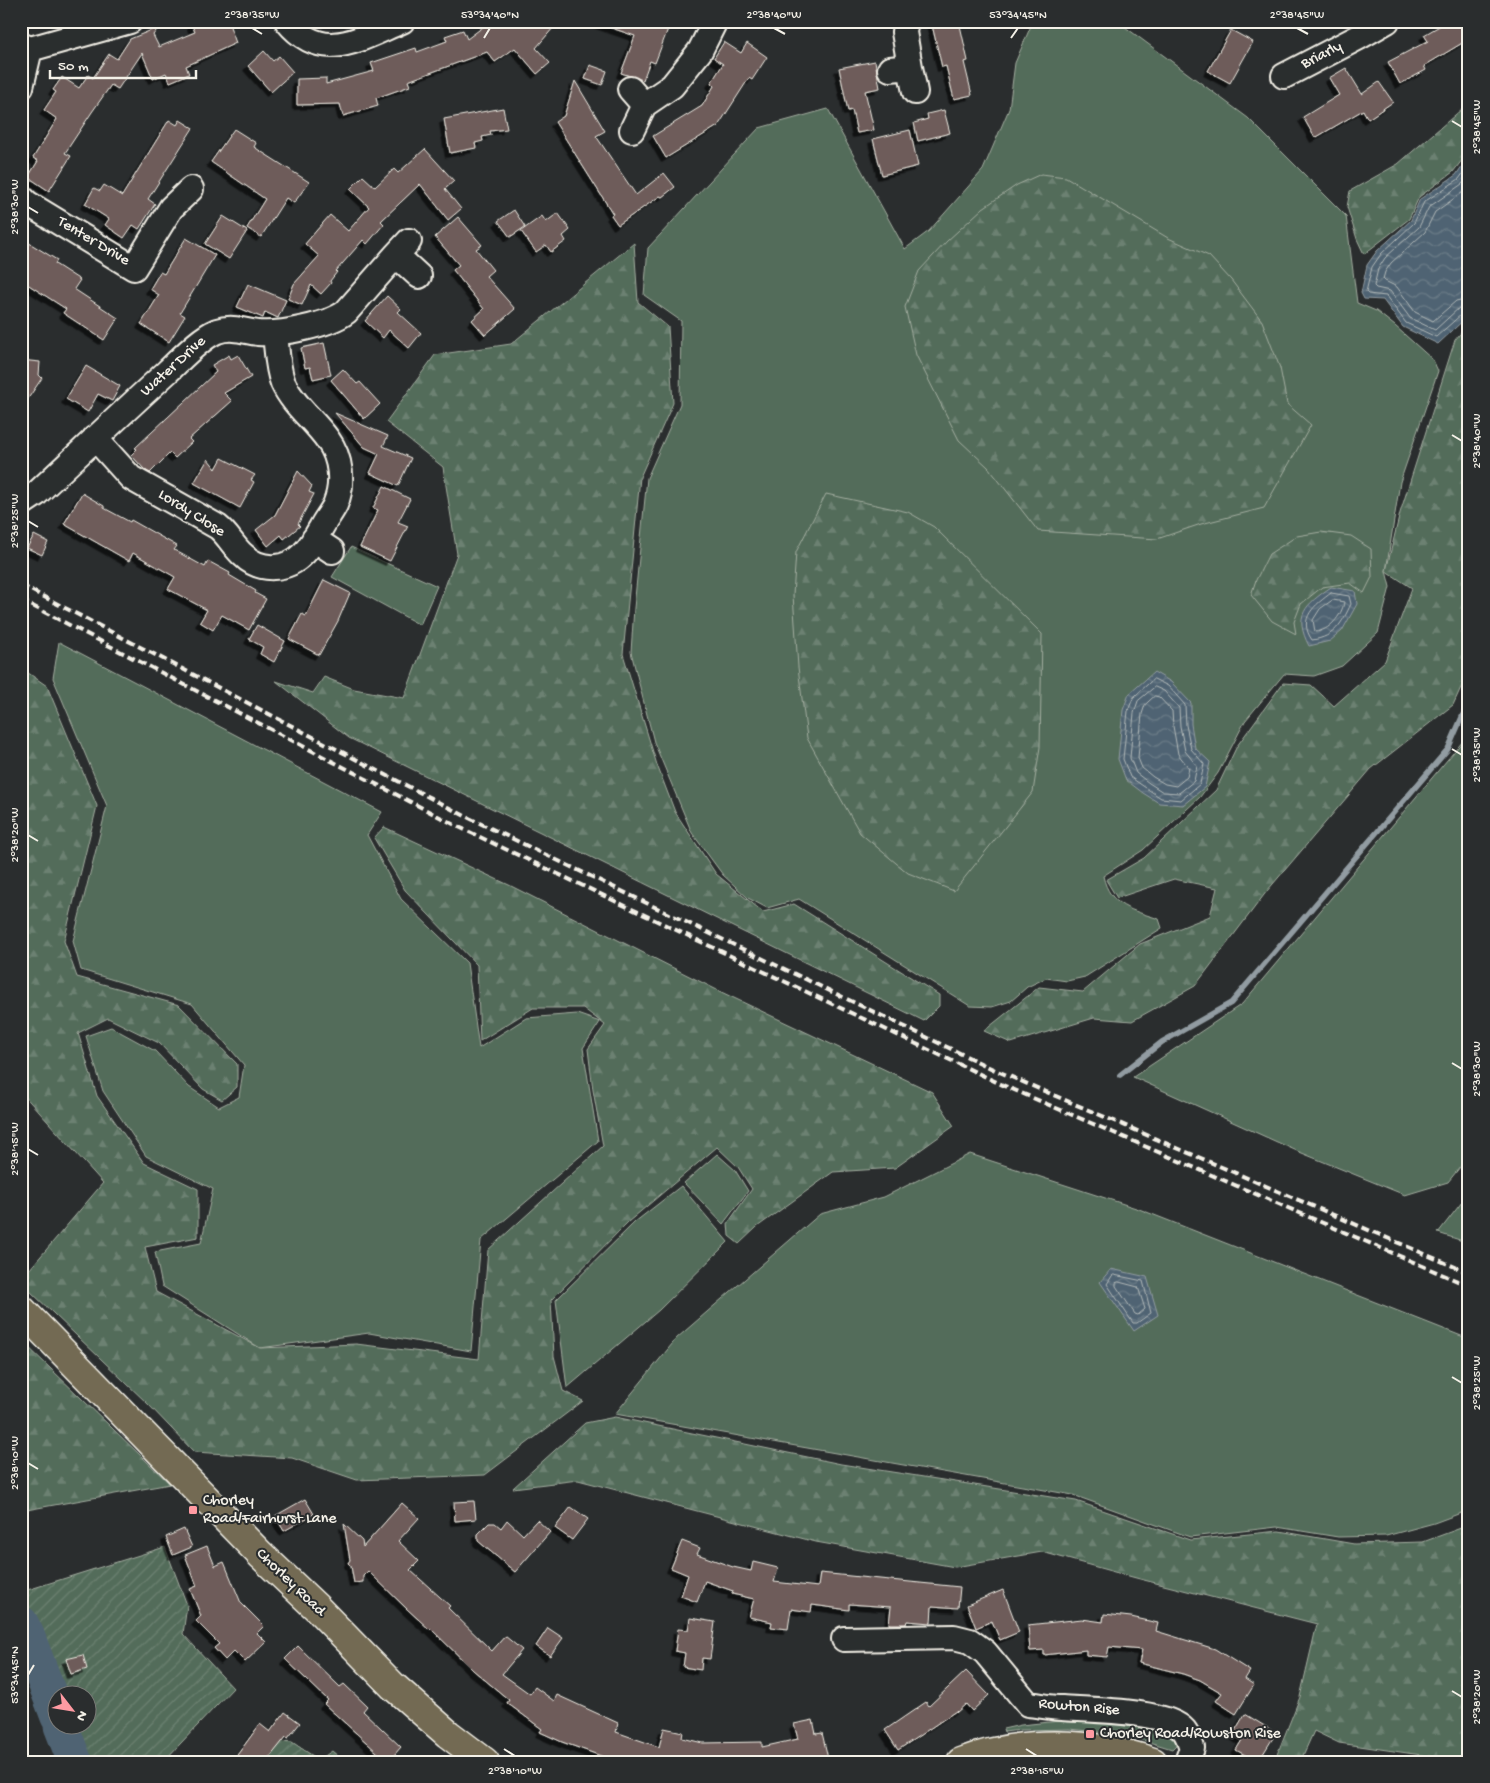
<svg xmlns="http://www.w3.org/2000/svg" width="1490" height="1783" font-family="'Gochi Hand',sans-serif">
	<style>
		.grass { fill: #536c5a; stroke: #a4aea1 }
		.forest { fill: url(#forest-firs); stroke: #a4aea1 }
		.garden { fill: url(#garden-furrows); stroke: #a4aea1 }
		.water { fill: url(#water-waves); stroke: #929ca2 }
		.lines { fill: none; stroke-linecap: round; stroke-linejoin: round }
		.shore { stroke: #b2b9b9; stroke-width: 1 }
		.stream { stroke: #929ca2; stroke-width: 5.5 }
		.river { stroke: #506473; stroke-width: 35 }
		.building { fill: #6e5b5a; stroke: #f4f1e8; filter: url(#shadow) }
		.minor-casing { stroke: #f4f1e8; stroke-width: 28 }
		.primary-casing { stroke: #f4f1e8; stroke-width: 31 }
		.minor { stroke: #2a2d2e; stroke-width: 24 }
		.primary { stroke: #736b52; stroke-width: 28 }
		.rail { stroke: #f4f1e8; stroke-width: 4; stroke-dasharray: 8 4; stroke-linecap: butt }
		.ticks { fill: none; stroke: #f4f1e8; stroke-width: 2 }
		.poi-dot { fill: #ff9aa2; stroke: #2a2d2e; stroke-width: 2 }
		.labels { text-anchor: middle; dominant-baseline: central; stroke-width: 4; stroke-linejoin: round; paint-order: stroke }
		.street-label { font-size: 16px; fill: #f4f1e8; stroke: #2a2d2e }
		.poi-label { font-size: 16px; fill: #f4f1e8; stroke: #2a2d2e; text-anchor: start }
		.neatline { fill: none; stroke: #f4f1e8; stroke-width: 2 }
		.ticks-label { font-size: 12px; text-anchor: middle; fill: #f4f1e8 }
	</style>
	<defs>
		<pattern id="forest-firs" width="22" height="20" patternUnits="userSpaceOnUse" patternTransform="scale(1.25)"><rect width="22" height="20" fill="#536c5a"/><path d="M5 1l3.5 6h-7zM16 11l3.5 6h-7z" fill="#6c8172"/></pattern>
		<pattern id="garden-furrows" width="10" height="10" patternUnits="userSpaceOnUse" patternTransform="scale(1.25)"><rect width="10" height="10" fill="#536c5a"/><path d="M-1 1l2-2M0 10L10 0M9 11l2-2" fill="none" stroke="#6c8172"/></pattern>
		<pattern id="water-waves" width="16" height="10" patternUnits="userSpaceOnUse" patternTransform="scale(1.25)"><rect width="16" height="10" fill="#506473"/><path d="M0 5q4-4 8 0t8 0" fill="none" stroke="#6a7b87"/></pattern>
		<filter id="shadow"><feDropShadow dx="-4.5" dy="4.5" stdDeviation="0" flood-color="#0009"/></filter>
	</defs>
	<rect width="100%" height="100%" fill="#2a2d2e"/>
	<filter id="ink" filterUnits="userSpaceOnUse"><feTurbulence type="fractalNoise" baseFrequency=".02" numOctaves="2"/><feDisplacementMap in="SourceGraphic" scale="10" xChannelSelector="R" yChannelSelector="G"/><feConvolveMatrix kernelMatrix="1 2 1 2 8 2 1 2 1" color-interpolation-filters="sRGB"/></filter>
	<g filter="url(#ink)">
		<!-- grass -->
		<path class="grass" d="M1033,21H1117L1248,118L1346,216L1357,303L1376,311L1395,326L1433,360L1438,371L1400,482L1386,571L1390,587L1378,633L1342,666L1314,676L1284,674L1245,721L1218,773L1200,797L1143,850L1103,876C1110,907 1132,910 1159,919L1162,928L1085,977L1067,981L1046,978L1027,987L1011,1001L992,1007L970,1006L799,899L767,908L748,898L723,875L692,833L654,742L631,652L634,608L647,478L680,404L681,321L644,295L648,248L759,128L828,109L905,249L929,231L983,170L1009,109L1015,63Z
			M351,547L437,586L420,625L332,577Z
			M59,642L382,812L367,835L401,899L467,963L479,1048L526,1018L577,1014L600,1022L583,1048L598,1141L481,1240L471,1351L369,1333L260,1348L162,1286L155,1252L201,1243L213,1189L146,1156L103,1091L86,1036L111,1027L155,1051L189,1087L219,1107L239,1097L244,1065L192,1004L81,970L73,941L107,806L53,678Z
			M1469,734V1156L1448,1182L1405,1195L1297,1151L1133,1077L1242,1004Z
			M717,1154L735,1170L748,1191L723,1224L684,1183Z
			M970,1154L1139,1209L1469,1339V1510L1434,1523L1386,1536L1338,1537L1277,1527L1190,1537L1073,1495L615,1414L677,1338L820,1214L884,1197Z
			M681,1186L728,1242L659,1310L567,1388L556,1300L635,1222Z
			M1469,1193V1243L1438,1233Z
			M1069,1720L1151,1725L1175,1736L1176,1745L1172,1749L1126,1735L1069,1729L1020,1730L1004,1732L1003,1729L1021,1725Z"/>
		<!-- forest -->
		<path class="forest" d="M1469,103V151L1453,172L1419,197L1409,219L1364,254L1357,239L1347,207L1350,191L1398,164Z
			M1041,174L1066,177L1168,238L1209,256L1231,280L1262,321L1280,368L1287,404L1311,425L1264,508L1201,524L1157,539L1038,531L988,467L959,440L916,355L905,307L919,271L947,241L983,208L1017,185Z
			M634,243L638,302L668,327L673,403L640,477L623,654L657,765L675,812L716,874L763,912L794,904L939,995V1006L924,1021L349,738L276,681L313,693L324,677L354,689L404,698L457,554L443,467L386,422L435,355L511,344Z
			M1469,323V670L1453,705L1371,769L1267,891L1195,986L1132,1021L1094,1018L1011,1043L984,1031L1039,987L1083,992L1140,944L1210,916L1217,888L1174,879L1117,898L1106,880L1144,858L1216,790L1237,746L1283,683L1311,685L1334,706L1385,661L1412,588L1386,571L1400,513L1455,340Z
			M826,494L908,512L934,527L1042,634L1040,747L1033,792L954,891L908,873L860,833L807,738L798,667L793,595L796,552Z
			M1321,532L1351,536L1371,549L1372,577L1364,593L1350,583L1322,587L1301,604L1294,622L1296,634L1272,621L1251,595L1256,580L1269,554L1297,536Z
			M21,668L47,686L97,806L64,941L77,977L179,1005L237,1064V1087L222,1100L203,1089L159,1043L108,1018L78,1033L97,1096L144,1163L198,1189V1237L145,1247L156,1292L260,1348L356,1344L479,1359L488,1250L603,1146L593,1090L588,1049L605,1025L583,1008H533L480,1041L477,965L405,890L374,838L384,827L509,885L717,990L932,1092L954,1126L895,1168L833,1172L757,1227L739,1244L729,1236L728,1223L752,1189L738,1167L717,1147L628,1222L551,1300L554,1356L563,1391L583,1401L485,1475L357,1480L292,1458L194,1452L148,1404L30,1291L29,1270L103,1183L21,1092Z
			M21,1340L170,1484L21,1511Z
			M615,1417L841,1464L1076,1501L1190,1540L1279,1531L1354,1544L1423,1542L1469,1525V1762L1339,1743L1314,1731L1300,1762H1274L1300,1697L1317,1624L1136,1578L1042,1552L955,1567L816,1542L578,1480L513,1488L585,1423Z"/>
		<!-- garden -->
		<path class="garden" d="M165,1547L187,1605L183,1634L233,1688L163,1762H82L71,1726H88V1696L62,1695C56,1673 48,1651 38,1630C30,1615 21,1611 21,1592Z
			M282,1741L292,1742L319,1760L332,1751L345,1762H266Z"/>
		<!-- water -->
		<path class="water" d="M1469,156V315L1438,344L1403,327L1383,300L1364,299L1361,293L1367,265L1377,251L1411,220L1420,199L1456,175Z
			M1331,587L1355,591L1357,604L1342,631L1330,641L1309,646C1293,615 1305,605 1331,587Z
			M1154,672L1171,682L1191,703V724L1195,748L1210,762L1205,787L1183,805L1159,803L1143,793L1126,780L1118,759L1123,710L1129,694Z
			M1111,1269L1147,1277L1158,1315L1134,1331L1100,1282Z"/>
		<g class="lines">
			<!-- shore -->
			<path class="shore" d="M1469,165L1459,179L1424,202L1414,223L1381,254L1372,267L1366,292L1368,294L1386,296L1406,323L1436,337L1463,313L1469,311
				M1469,176L1462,184L1429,207L1419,227L1385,258L1378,269L1374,286L1376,288L1390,291L1410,318L1435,330L1460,307L1469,305
				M1469,188L1435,212L1425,232L1391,263L1385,272L1383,279L1385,281L1397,287L1415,312L1433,321L1456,301L1469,298
				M1331,593L1349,596L1351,604C1342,623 1335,637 1312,640C1297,618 1315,605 1331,593Z
				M1333,600L1344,602C1342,616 1329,631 1315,632L1313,620L1320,609Z
				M1154,679L1168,686L1185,705L1186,725L1191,749L1204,764L1200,784L1181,800L1161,798L1146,788L1130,777L1123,759L1128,711L1133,698Z
				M1155,687L1164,691L1179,708L1180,726L1185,751L1197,766L1194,781L1179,793L1163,792L1149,783L1136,773L1130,758L1134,713L1138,701Z
				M1155,696L1159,697L1172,711L1173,726L1178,754L1189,768L1187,777L1176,786L1165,784L1153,777L1142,768L1138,758L1142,714L1145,705Z
				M1114,1275L1143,1281L1151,1313L1137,1323H1133L1107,1284L1112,1276Z
				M1119,1282L1138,1287L1145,1309L1138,1315L1135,1314L1116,1286V1283Z"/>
			<!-- stream -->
			<path class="stream" d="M1120,1075L1162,1042L1231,1003L1448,749L1469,701"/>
			<!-- river -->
			<path class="river" d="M21,1623L27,1635L58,1717
				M61,1726L75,1762"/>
		</g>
		<!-- building -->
		<path class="building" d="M190,21H228L236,43L186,66L189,74L170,82L166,73L153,79L142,53L118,89L111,85L92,112L65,153L71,156L49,191L28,177L38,161L33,158L57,119L44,110L56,92L53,90L62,77L79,88L88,75L93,78L109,54L117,59L130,39L159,27L153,35L159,47L195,32Z
			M491,21H559L536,48L550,63L537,74L515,48L495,62L487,52L408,81L410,86L376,98L378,106L343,116L340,104L297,105V79L326,78V84L374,71L371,63L416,48L417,52L447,41L445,36L463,30L467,39Z
			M600,21H671L655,63L650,61L643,80L621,73L635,36L600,24Z
			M931,21H959L968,61L964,62L972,95L954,99L946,66L942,67Z
			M1448,21H1462L1469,33V39L1424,66L1426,70L1400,84L1388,62L1428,41L1424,35Z
			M1231,30L1253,42L1230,83L1208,71Z
			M724,42L741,53L747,43L767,57L752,80L749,78L718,126L666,158L653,136L702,106L714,86L711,83L723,64L714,58Z
			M264,51L273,61L279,56L293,72L271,92L248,66Z
			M875,61L880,88L865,91L874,130L857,133L852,110L848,111L839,68Z
			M590,65L607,71L602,85L585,79Z
			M1346,68L1362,94L1379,82L1393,102L1368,119L1363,110L1315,138L1303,117L1339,95L1329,78Z
			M575,81L605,131L596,136L636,195L664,173L675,187L662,197L660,196L618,225L611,215L613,214L555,122L564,116Z
			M503,108L507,129L490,131L491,135L482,137L483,141L475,143L476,148L450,153L444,119Z
			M944,110L950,133L918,141L914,123L928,119L927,114Z
			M169,120L177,125L180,120L193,128L148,199L155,204L139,229L133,225L124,238L105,225L109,219L85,204L94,188L100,191L104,185L122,196Z
			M234,129L256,143L254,147L309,182L294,203L286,198L261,237L247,228L265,199L211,162Z
			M910,130L918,166L882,175L873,139Z
			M425,149L454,181L445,189L461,209L448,220L420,184L381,221L384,224L367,244L363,240L336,271L337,272L330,281L331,283L321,294L311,285L302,305L288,299L294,284L319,256L305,244L316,231L330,215L348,231L369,207L350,189L363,176L375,187L394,169L398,173Z
			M514,210L525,227L510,237L498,221Z
			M558,213L570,230L563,236L566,241L551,252L546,245L536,252L521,231L542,216L546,222Z
			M223,216L247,231L229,259L205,244Z
			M458,217L482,245L476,249L493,270L486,276L515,309L485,335L472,320L484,309L453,270L459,265L435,237Z
			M21,238L57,260L55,264L80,280L74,289L118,318L104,340L63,313L66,309L21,280Z
			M186,238L215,255L180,313L185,316L169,342L141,324L159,295L150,289L160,272L164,274Z
			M248,284L286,300L278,318L265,312L263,318L237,307Z
			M387,296L401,309L398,312L421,333L409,348L389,330L383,338L365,321Z
			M324,343L331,375L313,379L310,367L305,368L301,348Z
			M229,355L231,359L238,355L251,377L224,393L232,401L189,439L192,442L175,458L170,453L150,473L145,470L131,455L137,449L135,448L216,372L212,365Z
			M21,360L40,362L39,375L42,378L21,409Z
			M86,366L120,386L112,401L98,394L88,412L66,399Z
			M343,369L357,384L360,382L380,404L364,419L331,380Z
			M335,413L388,436L383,446L411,458L398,486L370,473L379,454L364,447Z
			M222,458L255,475L251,480L254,482L240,508L194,483L208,459L216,469Z
			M298,471L312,486L309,492L314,494L298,524L300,526L284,539L281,535L268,546L256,530L275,515Z
			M384,486L410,499L398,522L408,526L390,561L360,547L378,510L373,508Z
			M82,493L104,506V508L130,522L131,520L177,546L174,550L205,567L208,561L230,573L229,575L256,591L255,593L266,599L249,630L222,615L213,630L200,622L207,610L168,589L175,577L133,553L129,561L64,524Z
			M34,535L48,542L42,555L27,548Z
			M324,580L350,593L338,621L319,655L289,639L302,614L306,616Z
			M257,625L285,641L274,662L260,654L263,647L249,639Z
			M305,1499L314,1514L284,1531L275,1516Z
			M474,1501L476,1519L455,1521L454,1502Z
			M402,1503L419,1518L398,1541L419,1561L410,1570L450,1606L448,1608L492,1651L505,1636L522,1650L502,1674L530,1694L535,1687L554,1701L557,1695L618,1723L616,1732L659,1747L664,1728L683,1732L682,1738L703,1743L762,1742V1747L798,1739L794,1724L813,1720L816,1734L822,1733L828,1758L810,1762H618L562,1742L540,1732L542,1729L507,1703L509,1700L473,1670L430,1628L429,1629L407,1609L368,1571L363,1576V1582L354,1583L351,1566L348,1563L350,1560L344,1524L362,1541L363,1547Z
			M571,1507L588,1519L572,1540L555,1528Z
			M507,1520L523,1535L537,1520L550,1532L515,1572L478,1541V1534L489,1523H495L501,1528Z
			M184,1529L192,1547L173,1555L166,1537Z
			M682,1541L700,1548L697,1554L733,1567L751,1571L753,1562L778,1568L774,1582L818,1587L820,1573L960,1587L958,1608L932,1606L931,1623L907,1621L906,1624H889L891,1607L849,1604V1610L812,1605L811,1612L791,1609L788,1629L771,1627L772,1622L749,1617L754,1599L732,1594L733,1591L705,1581L697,1602L681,1596L688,1575L671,1568Z
			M207,1546L215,1566L224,1562L241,1603L264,1626L257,1633L266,1642L245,1662L234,1651L225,1660L214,1648L219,1644L196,1621L201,1616L190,1589L197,1586L185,1555Z
			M1003,1590L1019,1632L1000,1640L992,1621L976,1628L967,1605Z
			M1104,1614L1131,1617L1158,1623L1156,1631L1215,1649L1250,1671L1245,1679L1254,1685L1236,1714L1216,1701L1222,1693L1200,1680L1183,1674L1139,1663L1142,1650L1109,1647L1107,1657L1086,1655V1650L1044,1655V1650L1030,1651L1028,1625L1082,1619L1103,1622Z
			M690,1618L715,1622L710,1659L702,1658L701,1670L683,1667L685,1653L675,1651L678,1629L688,1630Z
			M548,1628L563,1638L550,1656L536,1646Z
			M298,1646L340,1687L344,1684L367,1706L363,1711L401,1747L388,1762L324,1704L328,1700L285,1659Z
			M83,1655L87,1669L71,1674L66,1659Z
			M966,1671L989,1695L972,1711L966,1704L957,1712L956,1711L898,1750L885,1730L926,1702L929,1706Z
			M285,1712L300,1723L288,1738L286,1737L266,1762H232L260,1724L270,1732Z
			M1245,1714L1276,1733L1258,1762L1236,1750L1242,1740L1233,1734Z"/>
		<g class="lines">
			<!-- minor casing -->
			<g class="minor-casing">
				<path id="minor" d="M287,21C323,65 360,38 402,21
					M906,21L904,32L910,67
					M21,45L30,49L130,21
					M890,69L910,67L915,92
					M1284,76L1359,37L1387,21
					M21,87L30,49
					M630,89L644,105
					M632,130L644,105L672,86L700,51L715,21
					M21,197L27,203L134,268L171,208L191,189
					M409,241L396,255L419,276
					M95,438L131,478L218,527C228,535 233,546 243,555C260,572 287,571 304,553C311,546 316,536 321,528C325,520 331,513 335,505C344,484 341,458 328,440C314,420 293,405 283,383C277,368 277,349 275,334
					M21,504L36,494C80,453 123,412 167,372C181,359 200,338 217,331C232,326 244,331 258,333C280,335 329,325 346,312L396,255
					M314,539L332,551
					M844,1639L954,1637L970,1641L985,1652L1028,1704C1039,1705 1050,1708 1062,1708C1089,1710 1167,1710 1184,1730C1188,1735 1190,1742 1192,1748L1187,1762"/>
			</g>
			<!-- primary casing -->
			<g class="primary-casing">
				<path id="primary" d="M21,1309L261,1555L316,1607L393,1686L448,1734L485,1762
					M961,1762C1019,1739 1094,1741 1153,1762"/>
			</g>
			<!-- minor -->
			<use href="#minor" class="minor"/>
			<!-- primary -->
			<use href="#primary" class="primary"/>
			<!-- rail -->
			<path class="rail" d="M21,585L467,817L995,1070L1469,1273
				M21,600L461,828L1005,1086L1469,1286"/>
		</g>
	</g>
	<!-- ticks -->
	<path class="ticks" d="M252,28L262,34M774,28L785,34M1297,28L1308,34M484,38L490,28M1011,38L1018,28M1452,121L1462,127M28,207L38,213M1452,435L1462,441M28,521L38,527M1452,749L1462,755M28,835L38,841M1452,1063L1462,1069M28,1149L38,1155M1452,1377L1462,1383M28,1463L38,1469M28,1675L34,1665M1452,1691L1462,1697M504,1749L515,1756M1026,1749L1037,1756"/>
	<!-- markers -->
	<g class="poi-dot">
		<rect x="188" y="1505" width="10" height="10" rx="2.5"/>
		<rect x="1085" y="1729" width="10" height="10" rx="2.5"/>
	</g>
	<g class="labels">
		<!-- street labels -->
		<g class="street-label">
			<text transform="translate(1322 56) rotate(-27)">Briarly</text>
			<text transform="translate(93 242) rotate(31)">Tenter Drive</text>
			<text transform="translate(174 367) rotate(-42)">Water Drive</text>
			<text transform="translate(191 514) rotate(32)">Lordy Close</text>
			<text transform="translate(290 1583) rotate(44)">Chorley Road</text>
			<text transform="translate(1079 1708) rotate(5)">Rowton Rise</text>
		</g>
		<!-- poi labels -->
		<g class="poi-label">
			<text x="203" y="1501">Chorley<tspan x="203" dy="18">Road/Fairhurst Lane</tspan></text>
			<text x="1100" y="1734">Chorley Road/Rowston Rise</text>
		</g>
	</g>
	<!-- margin -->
	<rect width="1490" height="1783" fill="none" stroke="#2a2d2e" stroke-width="55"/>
	<!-- north arrow -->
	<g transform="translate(72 1710) rotate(121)"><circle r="24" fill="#2a2d2e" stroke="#7b7b78"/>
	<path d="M0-4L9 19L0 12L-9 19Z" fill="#ff9aa2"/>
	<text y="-8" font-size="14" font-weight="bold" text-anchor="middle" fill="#f4f1e8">N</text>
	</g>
	<!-- scale -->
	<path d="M50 70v8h146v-8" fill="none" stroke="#f4f1e8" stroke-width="2.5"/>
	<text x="58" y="70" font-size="15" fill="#f4f1e8" stroke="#2a2d2e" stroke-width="4" paint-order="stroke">50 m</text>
	<rect x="28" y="28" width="1434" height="1728" class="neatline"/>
	<g class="ticks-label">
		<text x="252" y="18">2°38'35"W</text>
		<text x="490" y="18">53°34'40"N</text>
		<text x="774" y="18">2°38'40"W</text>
		<text x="1018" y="18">53°34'45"N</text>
		<text x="1297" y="18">2°38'45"W</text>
		<text transform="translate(1476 127) rotate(-90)" y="4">2°38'45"W</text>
		<text transform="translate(14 207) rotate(-90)" y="4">2°38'30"W</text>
		<text transform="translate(1476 441) rotate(-90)" y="4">2°38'40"W</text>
		<text transform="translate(14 521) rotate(-90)" y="4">2°38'25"W</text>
		<text transform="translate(1476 755) rotate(-90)" y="4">2°38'35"W</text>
		<text transform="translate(14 835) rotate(-90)" y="4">2°38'20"W</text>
		<text transform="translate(1476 1069) rotate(-90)" y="4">2°38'30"W</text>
		<text transform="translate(14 1149) rotate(-90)" y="4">2°38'15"W</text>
		<text transform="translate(1476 1383) rotate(-90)" y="4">2°38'25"W</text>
		<text transform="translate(14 1463) rotate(-90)" y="4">2°38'10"W</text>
		<text transform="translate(14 1675) rotate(-90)" y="4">53°34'45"N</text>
		<text transform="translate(1476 1697) rotate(-90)" y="4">2°38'20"W</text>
		<text x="515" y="1774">2°38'10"W</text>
		<text x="1037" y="1774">2°38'15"W</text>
	</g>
</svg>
